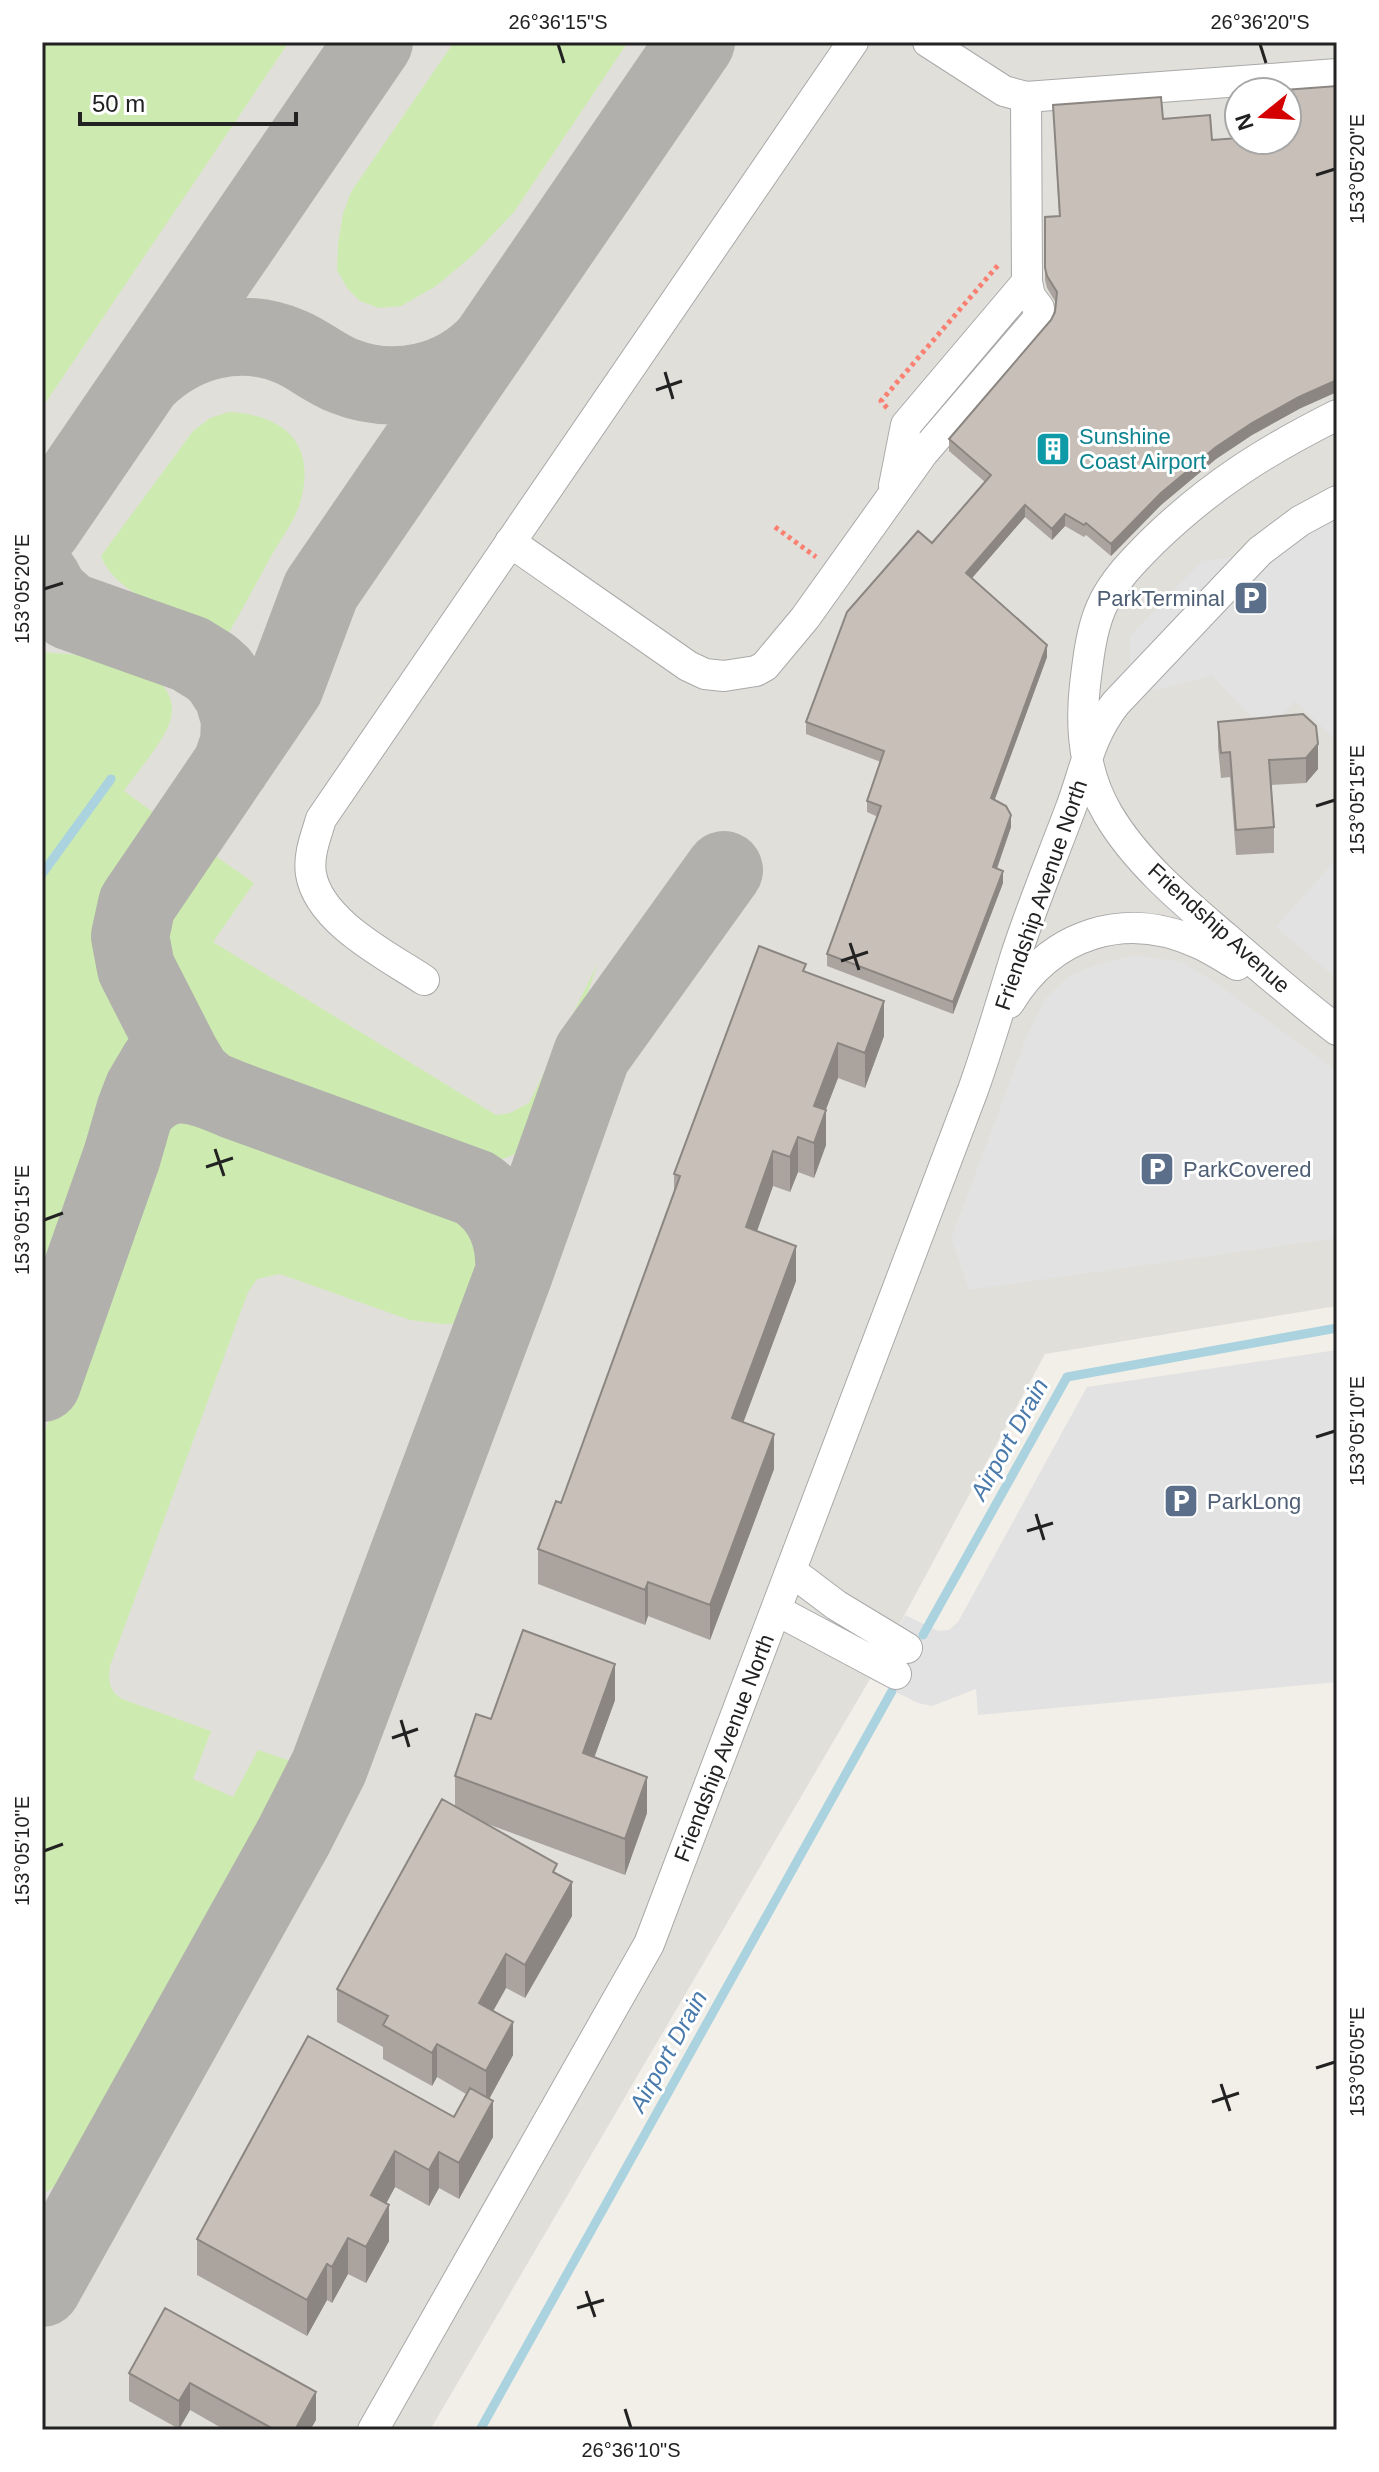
<svg xmlns="http://www.w3.org/2000/svg" width="1379" height="2472" font-family="Helvetica,sans-serif">
	<style>
		.airport { fill: #e1dfda; fill-rule: evenodd }
		.grass { fill: #cdebb0 }
		.parking { fill: #e2e2e2 }
		.lines { fill: none; stroke-linecap: round; stroke-linejoin: round }
		.stream { stroke: #aad3df; stroke-width: 9 }
		.taxiway { stroke: #b1b0ac; stroke-width: 78 }
		.minor-casing { stroke: #a9a9a9; stroke-width: 32 }
		.path { stroke: #fa8072; stroke-width: 5; stroke-dasharray: 4 4; stroke-linecap: butt }
		.minor { stroke: #fff; stroke-width: 30 }
		.wall { fill: #aba49e }
		.shaded-wall { fill: #8b8681 }
		.building { fill: #c7bfb8; stroke: #8b8681; stroke-width: 2 }
		.ticks { fill: none; stroke: #222; stroke-width: 3 }
		.labels { text-anchor: middle; dominant-baseline: central; stroke-width: 6; stroke-linejoin: round; paint-order: stroke }
		.culture-label { font-size: 22px; fill: #0d838f; stroke: #fff; text-anchor: start }
		.service-label { font-size: 22px; fill: #4e5e75; stroke: #fff; text-anchor: start }
		.street-label { font-size: 22px; fill: #222; stroke: #fff }
		.water-label { font-size: 24px; font-style: italic; fill: #4a7aab; stroke: #fff }
		.neatline { fill: none; stroke: #222; stroke-width: 3 }
		.ticks-label { font-size: 20px; text-anchor: middle; fill: #222 }
	</style>
	<rect width="100%" height="100%" fill="#f2efe9"/>
	<!-- airport -->
	<path class="airport" d="M42,42H1337V1306L1045,1354L870,1679L430,2430H42ZM1239,92H1287V140H1239Z"/>
	<!-- grass -->
	<path class="grass" d="M42,42H289L42,408Z
		M454,42H628L514,212L472,256L436,286L401,306L379,308L360,301L347,288L337,270L338,243L343,214L351,192Z
		M229,412C288,415 318,447 299,506C293,524 278,543 269,560C255,586 241,611 227,636C190,621 115,596 101,556L193,431L210,418Z
		M42,652C79,655 183,660 171,718C167,738 136,773 124,791L165,821C131,869 88,915 113,978C121,999 134,1020 144,1040L42,1327Z
		M207,850L254,883L213,942L496,1115L510,1113L529,1103L598,963L538,1135C520,1156 500,1163 473,1161L238,1077C228,1070 216,1064 209,1054C192,1030 158,965 161,936C164,909 192,873 207,850Z
		M193,1112L457,1206C510,1239 487,1276 471,1323L444,1324L410,1320L280,1274L257,1279L248,1292L110,1666C108,1682 109,1690 122,1699L211,1731L193,1779L233,1797L258,1750L303,1765L98,2134C82,2156 67,2183 42,2194V1439L147,1143C160,1127 171,1114 193,1112Z"/>
	<!-- parking -->
	<path class="parking" d="M1337,491V741L1295,701L1265,731L1212,676L1151,691L1130,668V636L1202,561L1234,557Z
		M1337,858V979L1276,927Z
		M1136,955L1182,962L1216,983L1337,1071V1238L969,1290L951,1239L1027,1035L1046,998L1069,976L1098,964Z
		M1337,1350V1682L978,1715L976,1689L932,1706L918,1703L870,1679L905,1615L938,1631L949,1630L958,1622L1087,1387Z"/>
	<g class="lines">
		<!-- stream -->
		<path class="stream" d="M42,874L111,779
			M923,1635L1067,1377L1337,1328
			M480,2430L892,1691"/>
		<!-- taxiway -->
		<path class="taxiway" d="M145,378C184,340 240,325 291,347C310,355 325,369 344,376C394,396 454,383 490,343
			M42,528L374,42
			M42,579L50,594L69,611L190,654L211,667L220,675L233,695L240,719L239,743L231,766
			M207,1088L193,1076L181,1056L136,968L130,936L137,904L285,686L321,590L696,42
			M135,1111C165,1072 195,1083 234,1100L475,1188C505,1208 516,1238 514,1273
			M42,1383L122,1156L135,1111L143,1090L159,1063
			M42,2288L294,1836L329,1767L514,1273L592,1054L724,870"/>
		<!-- minor casing -->
		<g class="minor-casing">
			<path id="minor" d="M928,42L1004,91L1026,97L1337,74
				M1337,415C1265,451 1211,485 1153,541C1133,561 1112,582 1101,608C1091,631 1088,660 1085,685C1080,729 1085,775 1108,814C1136,862 1183,901 1225,937C1262,969 1298,1000 1337,1030
				M894,486L906,425L1027,282
				M510,542L688,666L705,674L724,676L756,671L765,666L805,618L923,453L1037,320L1039,308L1030,296L1027,282L1026,97
				M424,980C388,956 319,922 311,874C308,855 316,836 321,819L853,42
				M1009,1003C1051,933 1126,909 1200,944C1213,950 1225,958 1237,965
				M791,1571L836,1605L907,1648
				M776,1610L896,1674
				M373,2430L649,1944L973,1090C989,1045 1002,1000 1016,955C1032,906 1052,858 1070,810C1085,771 1089,737 1116,703L1260,551L1300,521L1337,501"/>
		</g>
		<!-- path -->
		<path class="path" d="M887,408L881,401L999,264
			M775,527L816,557"/>
		<!-- minor -->
		<use href="#minor" class="minor"/>
	</g>
	<!-- wall -->
	<path class="wall" d="M1053,105L1163,119L1212,140L1299,409L1252,435L1216,459L1161,505L1111,556L1086,535L1084,537L1065,526L1052,540L1025,517L972,578L1047,657L994,800L1011,827L997,869L1003,883L953,1014L827,966V954L878,817L867,812V801L881,762L806,734V722L932,543L985,482L949,451V439L1051,320L1055,312L1056,303L1047,288L1045,280V217L1059,216Z
		M1303,714L1318,769L1306,783L1271,785L1274,827V853L1236,855L1230,777L1221,778L1218,747V722Z
		M806,972L884,1036L865,1088L838,1078L825,1110L826,1145L814,1178L798,1172L790,1192L773,1186L757,1231L796,1281L743,1422L774,1469L710,1640L648,1616L645,1625L538,1584V1549L561,1503L674,1192V1174Z
		M615,1700L594,1757L647,1813L625,1875L485,1823L557,1874L572,1916L525,1998L506,1988L493,2011L513,2055L489,2098L493,2137L459,2199L439,2188L429,2206L395,2187L386,2204L389,2241L366,2283L348,2274L332,2303L327,2300L307,2336L197,2275V2239L454,2117L466,2094L437,2077L432,2086L383,2059V2047L337,2022V1989L455,1806V1776L491,1719Z
		M165,2308L316,2420L310,2430H225L190,2410L179,2429L129,2401V2373Z"/>
	<!-- shaded-wall -->
	<path class="shaded-wall" d="M1337,380V392L1299,409L1252,435L1216,459L1161,505L1111,556V544L1161,493L1216,447L1252,423L1299,397Z
		M1025,505V517L966,585V573Z
		M1065,514V526L1052,540V529Z
		M1047,645V657L991,810V798Z
		M1318,744V769L1306,783V758Z
		M1011,815V827L993,879V867Z
		M1003,871V883L953,1014V1002Z
		M884,1001V1036L865,1088V1053Z
		M838,1043V1078L814,1141V1106Z
		M826,1110V1145L814,1178V1143Z
		M798,1137V1172L790,1192V1157Z
		M773,1151V1186L746,1262V1227Z
		M796,1246V1281L732,1453V1418Z
		M774,1434V1469L710,1640V1605Z
		M648,1582V1616L645,1625V1590Z
		M615,1664V1700L583,1789V1753Z
		M647,1777V1813L625,1875V1839Z
		M572,1882V1916L525,1998V1965Z
		M506,1954V1988L479,2036V2003Z
		M513,2022V2055L486,2105V2071Z
		M437,2044V2077L432,2086V2053Z
		M493,2101V2137L459,2199V2163Z
		M395,2151V2187L371,2231V2195Z
		M439,2152V2188L429,2206V2170Z
		M389,2205V2241L366,2283V2247Z
		M348,2238V2274L332,2303V2267Z
		M327,2264V2300L307,2336V2300Z
		M190,2383V2410L179,2429V2401Z
		M316,2392V2420L310,2430H295Z"/>
	<!-- building -->
	<path class="building" d="M1337,86V380L1299,397L1252,423L1216,447L1161,493L1111,544L1086,523L1084,525L1065,514L1052,529L1025,505L966,573L1047,645L991,798L1006,806L1011,815L993,867L1003,871L953,1002L827,954L881,806L867,801L884,751L806,722L847,612L918,531L932,543L991,475L949,439L1051,320L1055,312L1057,292L1047,276L1045,268V217L1060,216L1053,105L1161,97L1163,119L1210,115L1212,140L1239,138V140H1287V92H1257Z
		M1303,714L1316,726L1318,744L1306,758L1269,760L1274,827L1236,830L1230,752L1221,753L1218,722Z
		M759,946L806,964L803,971L884,1001L865,1053L838,1043L814,1106L826,1110L814,1143L798,1137L790,1157L773,1151L746,1227L796,1246L732,1418L774,1434L710,1605L648,1582L645,1590L538,1549L556,1501L561,1503L680,1176L674,1174Z
		M523,1630L615,1664L583,1753L647,1777L625,1839L455,1776L476,1714L491,1719Z
		M442,1799L557,1864L553,1872L572,1882L525,1965L506,1954L479,2003L513,2022L486,2071L437,2044L432,2053L383,2025L388,2016L337,1989Z
		M308,2036L454,2117L470,2088L493,2101L459,2163L439,2152L429,2170L395,2151L371,2195L389,2205L366,2247L348,2238L332,2267L327,2264L307,2300L197,2239Z
		M165,2308L316,2392L295,2430H275L190,2383L179,2401L129,2373Z"/>
	<!-- ticks -->
	<path class="ticks" d="M558,44L564,63M1260,44L1266,63M1316,175L1335,169M665,372L673,399M656,390L682,381M44,589L63,583M1316,806L1335,800M850,943L859,970M841,961L868,952M215,1149L224,1176M206,1167L233,1158M44,1220L63,1213M1316,1437L1335,1431M1036,1514L1044,1540M1027,1531L1053,1523M401,1720L409,1747M392,1738L418,1729M44,1851L63,1844M1316,2068L1335,2062M1221,2084L1230,2111M1212,2102L1239,2093M586,2291L595,2317M577,2308L604,2300M625,2409L631,2428"/>
	<!-- icons -->
	<defs>
		<g id="building-square" transform="scale(1.8)"><rect x="-9" y="-9" width="18" height="18" rx="4" fill="#0f9aa8" stroke="#fff"/><path d="M-4-6H4V6H1V3H-1V6H-4ZM-2.5-4.3h1.7v1.8h-1.7ZM.8-4.3h1.7v1.8H.8ZM-2.5-1h1.7V.8h-1.7ZM.8-1h1.7V.8H.8Z" fill="#fff"/></g>
		<g id="parking-square" transform="scale(1.8)"><rect x="-9" y="-9" width="18" height="18" rx="4" fill="#5c6f8a" stroke="#fff"/><path d="M-3.5-5.5H1a3.5 3.5 0 0 1 0 7H-1V5.5H-3.5ZM-1-3.4V-.6H.8a1.4 1.4 0 0 0 0-2.8Z" fill="#fff"/></g>
	</defs>
	<g fill-rule="evenodd">
		<use href="#building-square" x="1053" y="449"/>
		<use href="#parking-square" x="1251" y="598"/>
		<use href="#parking-square" x="1157" y="1169"/>
		<use href="#parking-square" x="1181" y="1501"/>
	</g>
	<g class="labels">
		<!-- culture labels -->
		<g class="culture-label">
			<text x="1079" y="436">Sunshine<tspan x="1079" dy="25">Coast Airport</tspan></text>
		</g>
		<!-- service labels -->
		<g class="service-label">
			<text x="1225" y="598" text-anchor="end">ParkTerminal</text>
			<text x="1183" y="1169">ParkCovered</text>
			<text x="1207" y="1501">ParkLong</text>
		</g>
		<!-- street labels -->
		<g class="street-label">
			<text transform="translate(1041 895) rotate(-71)">Friendship Avenue North</text>
			<text transform="translate(1219 928) rotate(42)">Friendship Avenue</text>
			<text transform="translate(724 1748) rotate(-69)">Friendship Avenue North</text>
		</g>
		<!-- water labels -->
		<g class="water-label">
			<text transform="translate(1009 1439) rotate(-61)">Airport Drain</text>
			<text transform="translate(668 2051) rotate(-61)">Airport Drain</text>
		</g>
	</g>
	<!-- border -->
	<rect width="1379" height="2472" fill="none" stroke="#ffffff" stroke-width="88"/>
	<!-- north arrow -->
	<g transform="translate(1263 116) rotate(252)"><circle r="38" fill="#ffffff" stroke="#a7a7a7" stroke-width="2"/>
	<path d="M0-6L14 30L0 20L-14 30Z" fill="#d40000"/>
	<text y="-12" font-size="22" font-weight="bold" text-anchor="middle" fill="#222222">N</text>
	</g>
	<!-- scale -->
	<path d="M80 112v12h216v-12" fill="none" stroke="#222222" stroke-width="4"/>
	<text x="92" y="112" font-size="24" fill="#222222" stroke="#ffffff" stroke-width="6" paint-order="stroke">50 m</text>
	<rect x="44" y="44" width="1291" height="2384" class="neatline"/>
	<g class="ticks-label">
		<text x="558" y="29">26°36'15"S</text>
		<text x="1260" y="29">26°36'20"S</text>
		<text transform="translate(1357 169) rotate(-90)" y="7">153°05'20"E</text>
		<text transform="translate(22 589) rotate(-90)" y="7">153°05'20"E</text>
		<text transform="translate(1357 800) rotate(-90)" y="7">153°05'15"E</text>
		<text transform="translate(22 1220) rotate(-90)" y="7">153°05'15"E</text>
		<text transform="translate(1357 1431) rotate(-90)" y="7">153°05'10"E</text>
		<text transform="translate(22 1851) rotate(-90)" y="7">153°05'10"E</text>
		<text transform="translate(1357 2062) rotate(-90)" y="7">153°05'05"E</text>
		<text x="631" y="2457">26°36'10"S</text>
	</g>
</svg>
